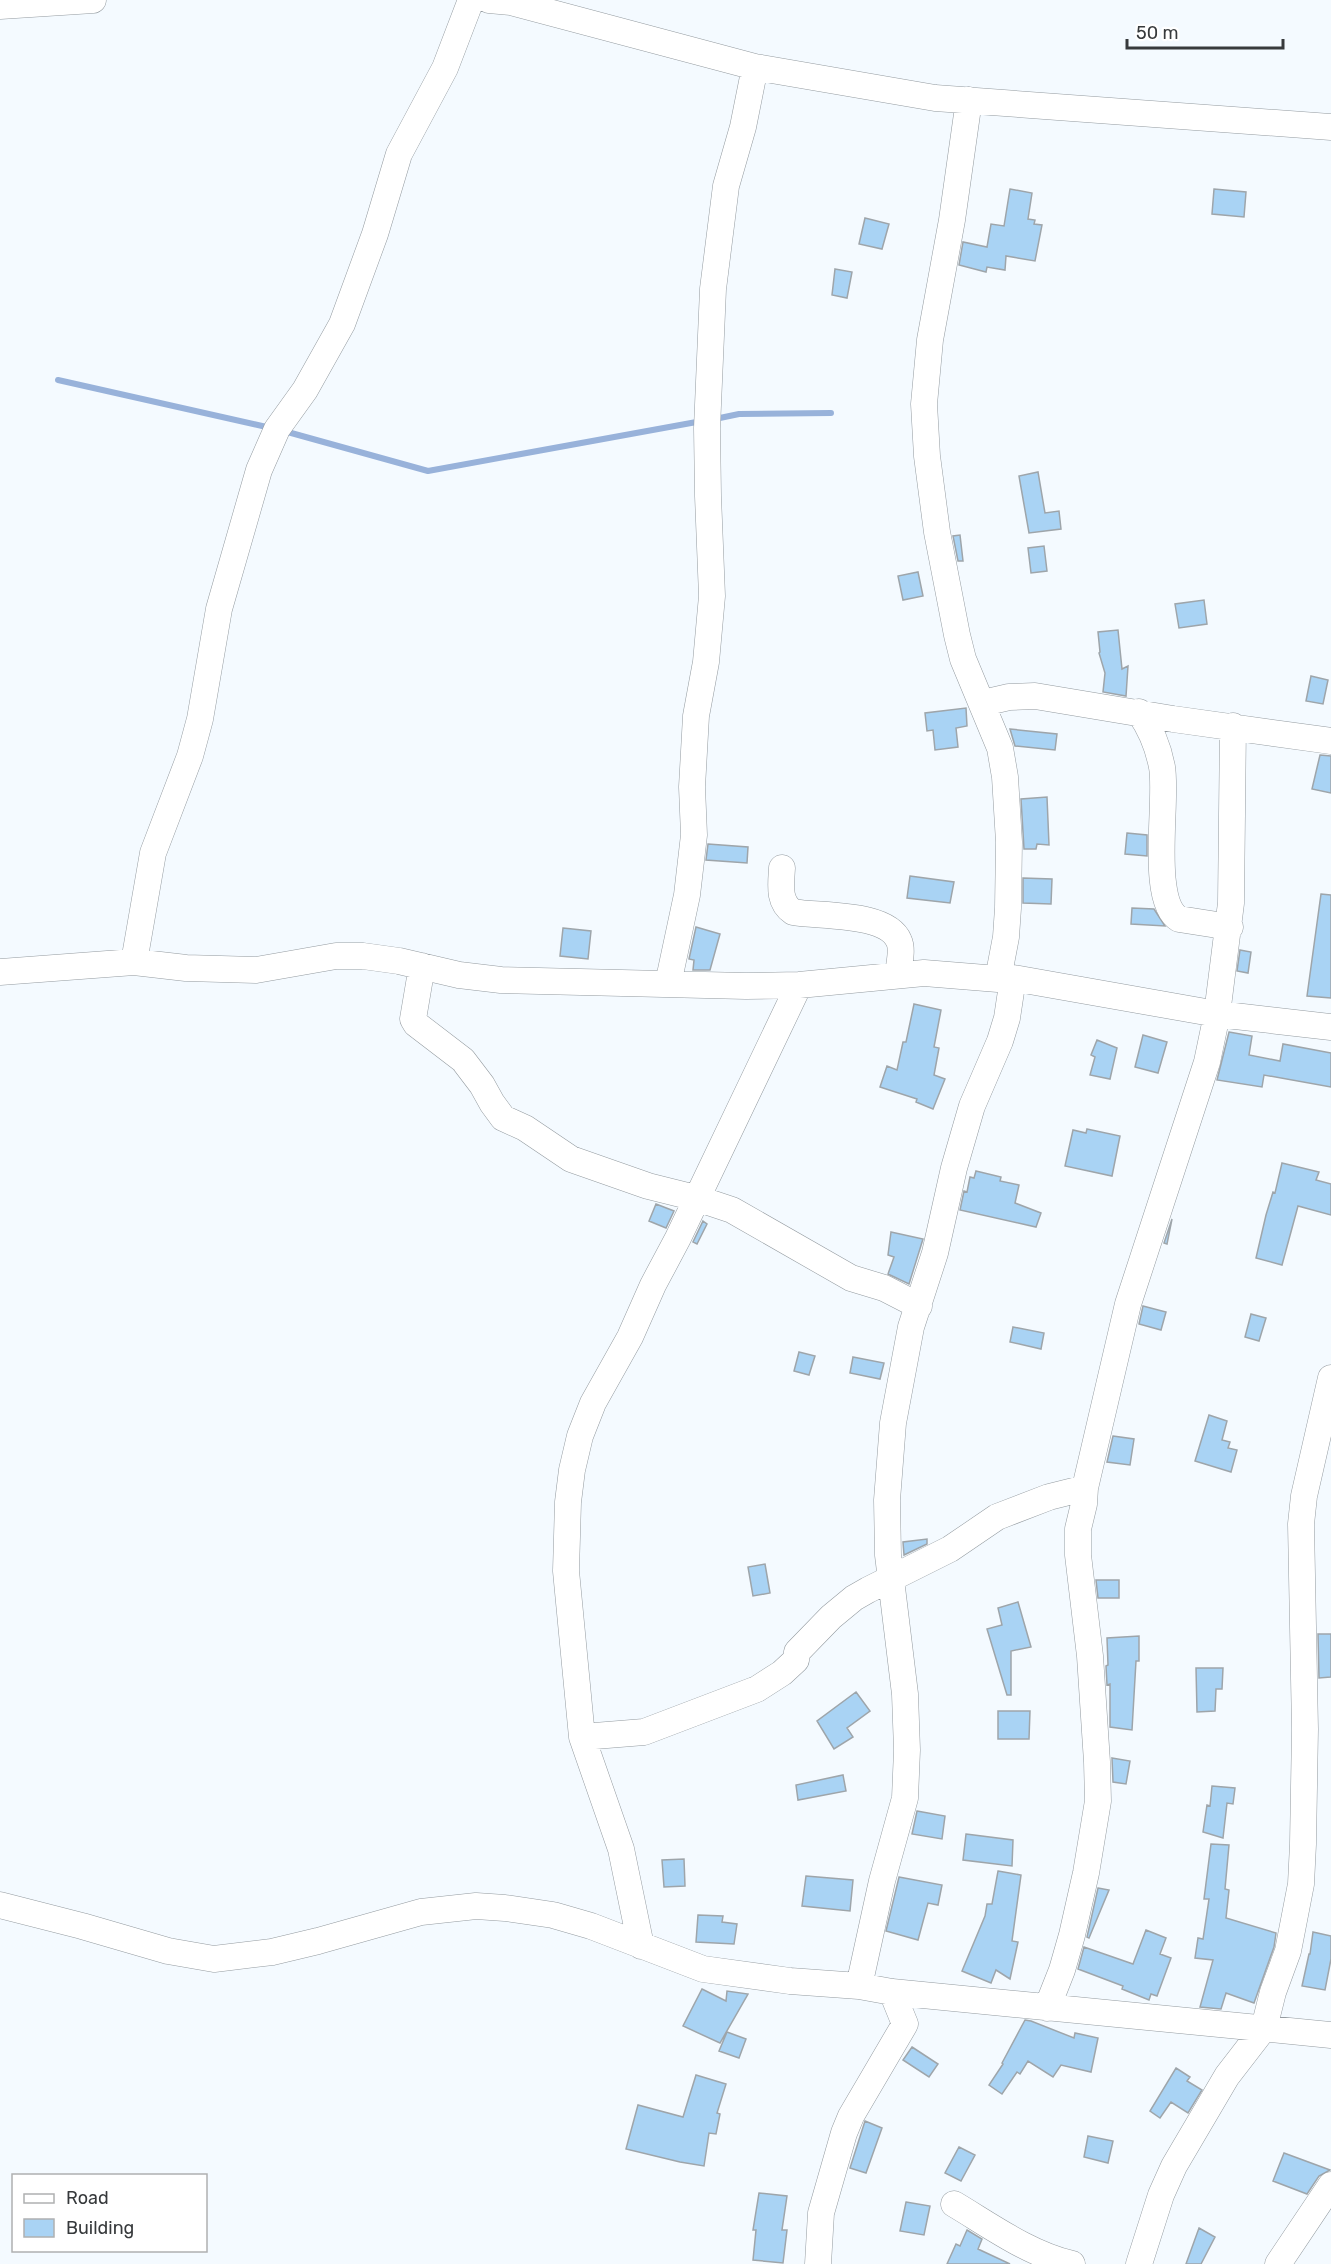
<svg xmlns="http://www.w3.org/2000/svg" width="1331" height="2264" font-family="Rubik,sans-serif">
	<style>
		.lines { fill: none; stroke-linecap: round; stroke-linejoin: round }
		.stream { stroke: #98b2da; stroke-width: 6 }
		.building { fill: #a9d3f4; stroke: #9ea5aa; stroke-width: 1.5 }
		.minor-casing { stroke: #949ba0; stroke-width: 27 }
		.minor { stroke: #fff; stroke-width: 26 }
	</style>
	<rect width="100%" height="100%" fill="#f4faff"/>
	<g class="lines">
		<!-- stream -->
		<path class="stream" d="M58,380L271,428
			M715,419L739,414L831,413
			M284,431L428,471L702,421"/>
	</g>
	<!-- building -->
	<path class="building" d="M1010,189L1032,193L1028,219L1035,220L1034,224L1042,225L1035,261L1006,256L1005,270L987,267L986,272L959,265L963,242L987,247L991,224L1004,226Z
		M1214,189L1246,192L1244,217L1212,214Z
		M865,218L889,224L882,249L859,244Z
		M835,269L852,272L847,298L832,295Z
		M1038,472L1045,513L1059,511L1061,529L1029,533L1019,476Z
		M960,535L963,561H958L953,536Z
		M1044,546L1047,571L1031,573L1028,548Z
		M918,572L923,596L903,600L898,576Z
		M1204,600L1207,624L1179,628L1175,604Z
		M1118,630L1122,669L1128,666L1126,696L1103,692L1105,673L1099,653L1100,652L1098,632Z
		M1311,676L1328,680L1323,704L1306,701Z
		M966,708L967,726L956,728L958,747L935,750L933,730L927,731L925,713Z
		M1010,729L1057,734L1055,750L1015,746Z
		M1320,755L1331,756V793L1312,789Z
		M1047,797L1049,845L1037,844L1036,849H1024L1021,799Z
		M1127,833L1147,835V856L1125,854Z
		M708,844L748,847L747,863L706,860Z
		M910,876L954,882L950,903L907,898Z
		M1023,878L1052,879L1051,904L1023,903Z
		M1321,894L1331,895V998L1307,996Z
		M1132,908L1154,909L1165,926L1131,924Z
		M696,927L720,934L710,970H693L694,960L689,959Z
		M563,928L591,931L588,959L560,956Z
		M1240,950L1251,952L1248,973L1237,971Z
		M914,1004L941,1010L934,1047L939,1048L934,1075L945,1079L933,1109L916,1102L917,1099L880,1087L887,1066L897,1070L903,1042H906Z
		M1229,1032L1252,1036L1249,1055L1280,1061L1283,1044L1331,1053V1087L1264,1075L1262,1087L1217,1080Z
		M1143,1035L1167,1042L1158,1073L1135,1067Z
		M1097,1040L1117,1048L1110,1079L1090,1075L1095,1057L1091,1055Z
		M1087,1129L1120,1136L1112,1176L1065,1166L1073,1130L1086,1133Z
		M1282,1163L1319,1172L1316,1180L1331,1184V1215L1298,1206L1282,1265L1256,1258L1266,1215L1273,1192L1275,1193Z
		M976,1171L1001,1177L1000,1181L1019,1185L1015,1203L1041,1213L1036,1227L960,1210L964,1191L967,1192L970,1177L974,1178Z
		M656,1204L674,1211L666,1228L649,1221Z
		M1172,1219L1167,1244L1164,1243Z
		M703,1221L707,1224L697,1244L693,1242Z
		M891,1232L923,1239L909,1284L888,1274L894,1257L888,1255Z
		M1143,1306L1166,1312L1161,1330L1139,1324Z
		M1251,1314L1266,1318L1259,1341L1245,1337Z
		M1013,1327L1044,1333L1041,1349L1010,1342Z
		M799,1352L815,1356L809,1375L794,1371Z
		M853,1357L884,1363L880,1379L850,1373Z
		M1209,1415L1227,1421L1222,1440L1230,1442L1228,1448L1237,1450L1231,1472L1195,1461Z
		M1113,1436L1134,1439L1130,1465L1107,1462Z
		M927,1539V1544L904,1555L903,1542Z
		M765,1564L770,1593L753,1596L748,1567Z
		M1096,1580H1119V1598H1098Z
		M1018,1602L1031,1647L1011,1651V1695H1007L987,1629L1002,1625L998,1608Z
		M1318,1634H1331V1677L1319,1678Z
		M1139,1636V1661H1136L1132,1730L1110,1727V1684L1107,1685L1106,1666L1108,1665L1107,1638Z
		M1196,1668H1223L1222,1689H1216L1215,1711L1197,1712Z
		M856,1692L870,1711L847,1728L853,1737L834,1749L817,1721Z
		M998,1711H1030L1029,1739H998Z
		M1112,1758L1130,1761L1126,1784L1113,1782Z
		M843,1775L846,1791L798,1800L796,1785Z
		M1212,1786L1235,1788L1233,1804L1227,1803L1223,1838L1203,1832L1207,1805L1210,1806Z
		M917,1811L945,1816L942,1839L912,1834Z
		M966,1834L1013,1840L1012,1866L963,1860Z
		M1211,1844L1229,1845L1225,1889L1229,1890L1226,1918L1276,1933L1274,1947L1254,2003L1226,1993L1221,2009L1200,2007L1213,1960L1195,1958L1198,1938L1203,1939L1209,1899H1204Z
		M684,1859L685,1886L664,1887L662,1860Z
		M998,1871L1021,1875L1012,1941L1018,1942L1010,1979L996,1970L991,1983L962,1971L985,1916L987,1904H992Z
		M806,1876L853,1880L850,1911L802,1906Z
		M899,1877L942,1885L938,1905L928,1903L918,1940L886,1931Z
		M1098,1888L1109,1890L1089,1938L1087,1937Z
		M698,1915L723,1916L722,1922L737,1924L734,1944L696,1942Z
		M1146,1930L1166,1938L1160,1954L1171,1958L1157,1996L1151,1994L1149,2000L1122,1989L1123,1986L1078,1969L1084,1947L1133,1964Z
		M1313,1932L1331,1936V1959L1325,1990L1302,1986L1309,1954H1310Z
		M702,1989L726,2001L727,1991L748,1994L720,2043L683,2026Z
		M1025,2020L1031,2021L1074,2038L1075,2033L1098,2038L1091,2072L1061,2065L1053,2077L1028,2061L1020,2074L1017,2072L1002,2094L989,2085L1003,2064L1002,2063Z
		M727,2032L746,2039L739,2058L719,2051Z
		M912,2047L938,2064L929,2077L903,2060Z
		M1176,2068L1190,2077L1187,2081L1202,2090L1188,2113L1171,2102L1160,2118L1150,2111Z
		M696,2075L726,2084L717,2113L720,2114L716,2134L709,2133L704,2166L680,2162L626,2149L638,2105L683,2117Z
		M865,2121L882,2128L866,2173L850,2168Z
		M1088,2136L1113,2141L1108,2163L1084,2157Z
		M959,2147L975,2155L961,2181L945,2173Z
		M1284,2153L1330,2170L1319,2176L1307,2194L1273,2181Z
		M759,2193L787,2196L782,2230H787L783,2263L753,2260L756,2230H753Z
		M906,2202L930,2206L924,2235L900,2231Z
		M1199,2228L1215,2237L1201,2264H1186Z
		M967,2230L982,2239L978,2249L1010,2264H947L956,2244L960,2246Z"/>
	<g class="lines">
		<!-- minor casing -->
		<g class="minor-casing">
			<path id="minor" d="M489,0L511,2L755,67L935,98L1331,127
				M0,6L93,0
				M969,100L952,220L930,340L924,404L927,456L937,532L957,635L963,659L1000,748L1005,777L1009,842L1008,908L1006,937L998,979
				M983,703L1009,697L1035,696L1173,719L1331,741
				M1139,712C1151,729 1158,746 1162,767C1168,800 1149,901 1179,919L1230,927
				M782,868C781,885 778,902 793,912C820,917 887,912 899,941C903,950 899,964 898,974
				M134,962L153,853L190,756L200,719L219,609L259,470L277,429L305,390L342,324L375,234L399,154L445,68L471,0
				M422,966L413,1019L416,1024L463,1060L482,1085L492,1103L503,1118L525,1128L571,1159L648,1186L696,1198L732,1210L851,1278L884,1288L919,1306
				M0,972L134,962L186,968L256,970L336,956H363L399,961L459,975L501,980L746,986L799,985L924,973L998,979L1013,978L1217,1014L1331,1027
				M668,984L687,895L694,835L692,787L696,716L706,662L712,596L708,496L707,428L713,289L726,186L743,127L755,67
				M582,1737L644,1732L757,1689L782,1673L796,1660L797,1652L831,1617L854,1598L868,1590L950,1549L997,1517L1049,1497L1085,1488
				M0,1905L82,1926L168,1951L214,1959L272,1952L318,1941L421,1912L476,1906L505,1908L553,1915L591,1926L703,1969L790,1981L859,1986L892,1992L1331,2035
				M641,1946L621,1849L582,1737L566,1571L568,1502L572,1470L580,1436L593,1403L630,1337L653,1285L678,1238L799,985
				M859,1986L882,1881L905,1798L907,1750L905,1694L888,1555L887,1500L893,1423L911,1327L935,1253L954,1168L972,1106L1000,1041L1007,1018L1013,978
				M1047,2008L1062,1970L1072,1935L1086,1873L1098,1801L1097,1762L1090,1656L1078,1555V1529L1084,1504L1085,1488L1128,1304L1207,1062L1217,1014L1231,903L1233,726
				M954,2204C991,2226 1029,2254 1072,2264
				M818,2264L821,2213L844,2133L851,2116L905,2024L892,1992
				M1139,2264L1161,2195L1174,2166L1227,2076L1264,2028L1273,1992L1288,1951L1301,1884L1303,1844L1305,1729L1301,1524L1304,1496L1331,1378
				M1278,2264L1331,2185"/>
		</g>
		<!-- minor -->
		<use href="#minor" class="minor"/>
	</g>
	<!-- legend -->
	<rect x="12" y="2174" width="195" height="78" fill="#ffffff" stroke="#afb0b1" stroke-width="1.5"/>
	<rect x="24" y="2194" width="30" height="9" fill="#ffffff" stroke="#afb0b1" stroke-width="1.5"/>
	<text x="66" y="2204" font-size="18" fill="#373a3c">Road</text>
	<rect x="24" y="2219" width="30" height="18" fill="#a9d3f4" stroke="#afb0b1" stroke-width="1.5"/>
	<text x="66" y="2234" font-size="18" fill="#373a3c">Building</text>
	<!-- scale -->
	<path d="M1127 39v9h156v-9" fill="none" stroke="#373a3c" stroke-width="3"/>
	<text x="1136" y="39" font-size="18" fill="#373a3c" stroke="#ffffff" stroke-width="4.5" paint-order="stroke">50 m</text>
</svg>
